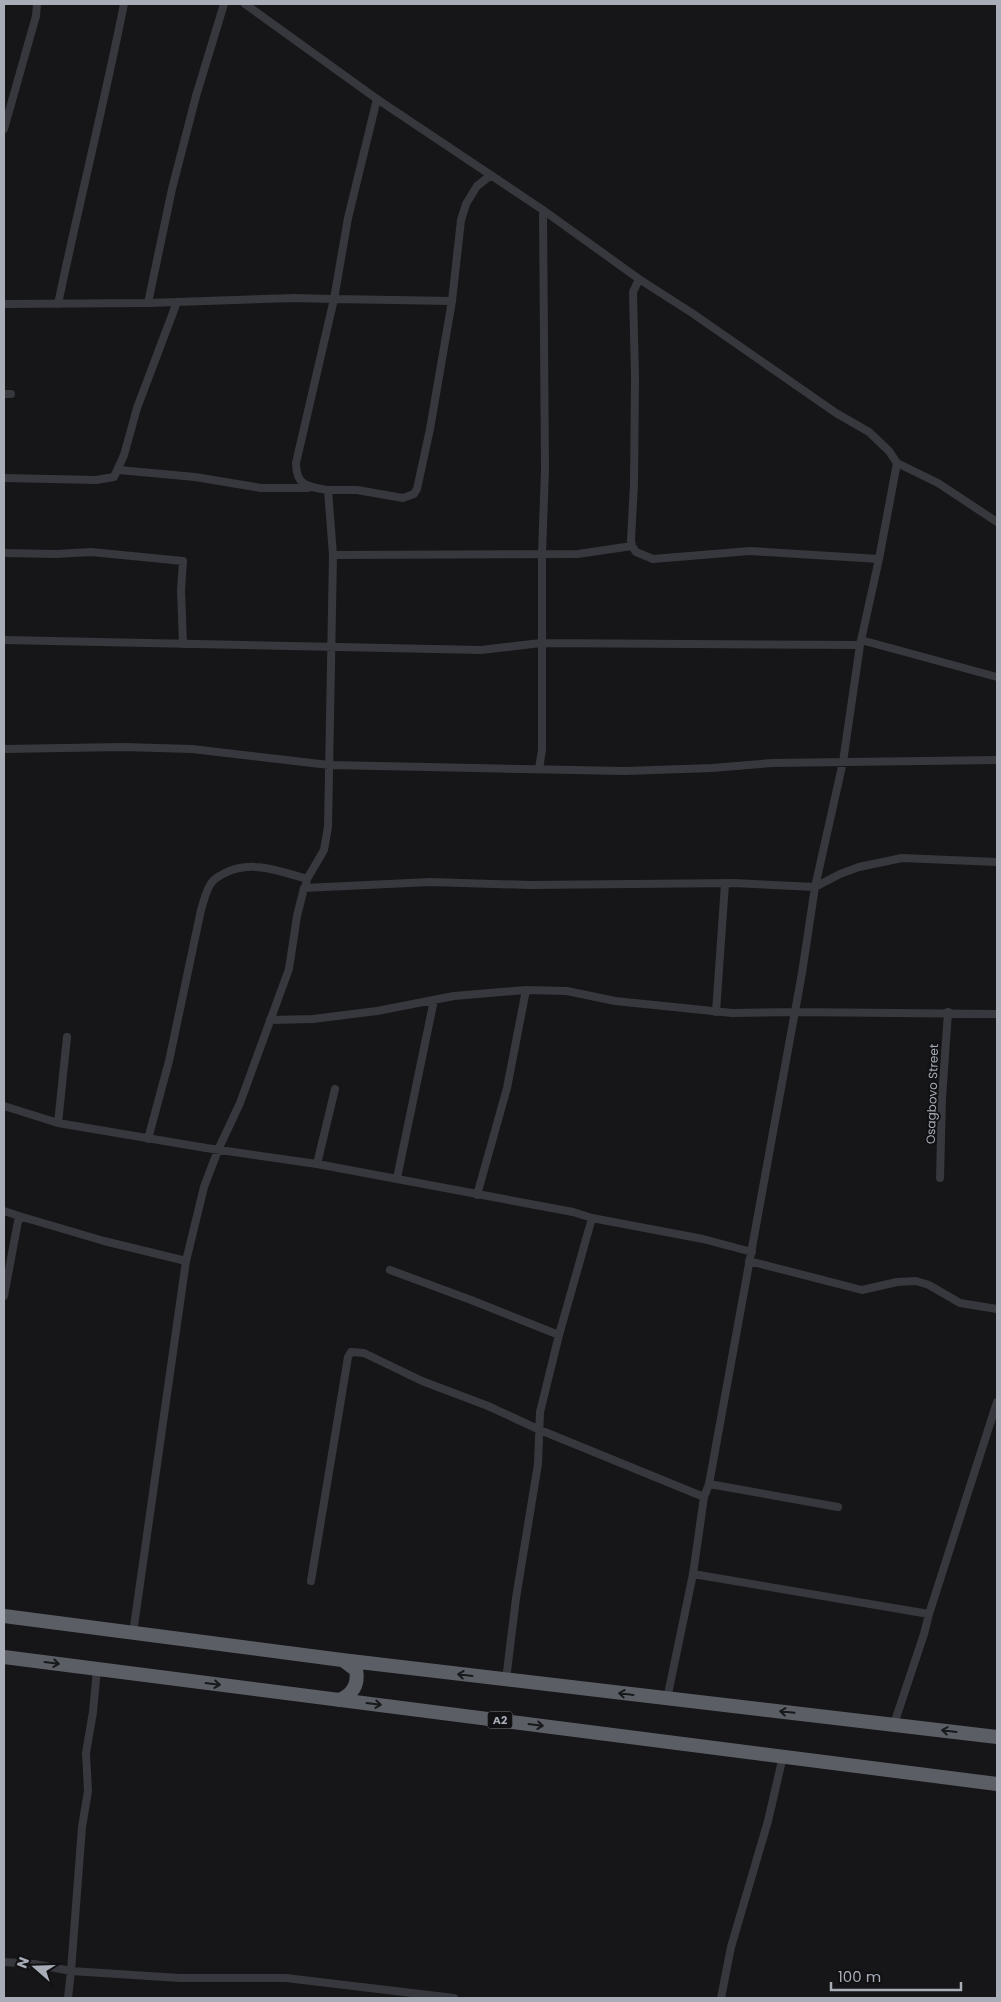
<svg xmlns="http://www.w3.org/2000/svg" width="1001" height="2002" font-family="Poppins,sans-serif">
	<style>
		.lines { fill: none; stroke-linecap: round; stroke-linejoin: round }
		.minor { stroke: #37383d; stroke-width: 8 }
		.trunk { stroke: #5b5e65; stroke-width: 14 }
		.oneway { stroke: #18191b }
		.labels { text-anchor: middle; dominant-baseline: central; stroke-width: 4; stroke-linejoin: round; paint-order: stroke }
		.shield { fill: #111113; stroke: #7b7e86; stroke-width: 1 }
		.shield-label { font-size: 11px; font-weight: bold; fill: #a8adb8 }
		.street-label { font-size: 12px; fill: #a8adb8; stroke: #111113 }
	</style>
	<rect width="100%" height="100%" fill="#161618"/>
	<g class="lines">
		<!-- minor -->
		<path class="minor" d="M245,4L377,99L543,210L639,279L692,313L836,413L869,432L889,451L897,463L879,559L860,645L843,762L815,887L802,973L709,1484L704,1497L693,1574L667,1699
			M4,129L36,16L37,4
			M639,279L633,292L635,377L634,484L631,540L632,546L636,552L653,559L750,551L879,559
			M148,303L172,189L196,96L224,4
			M4,304L148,303L294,298L334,299L348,218L377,99
			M58,304C79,204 104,104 124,4
			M4,394H11
			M897,463L938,483L997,522
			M119,470L195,477L261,488H308
			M4,478L96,480L114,477L124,455L137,408L177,302
			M328,490H357L403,498L414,494L417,489L430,429L452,301L461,220L466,204L477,186L491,175
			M4,553L56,554L91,552L183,561L181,590L183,644
			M333,555L578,554L632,546
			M4,640L481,650L541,643L860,645
			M861,640L997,677
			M4,749L123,747L192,749L329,765L625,771L712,768L772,763L997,760
			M539,769L542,750V554L545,470L543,210
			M307,879L324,850L328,827L333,555L328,490C308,487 296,486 296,463L334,299L452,301
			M716,1012L725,884
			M270,1020L313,1019L377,1011L454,996L526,990L567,991L615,1001L732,1013L793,1012L997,1014
			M4,1106L58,1123L206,1148L317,1164L573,1212L592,1218L559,1335L540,1412L538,1464L516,1598L506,1680
			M58,1123L67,1037
			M148,1139L169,1061L201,910C204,901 206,888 213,881C215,878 220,876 223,874C250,859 279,871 307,879L306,884
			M317,1164L335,1089
			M397,1178L434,1000
			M940,1178L942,1098L948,1012
			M477,1195L507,1088L526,990
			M4,1211L19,1216L4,1296
			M19,1216L104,1241L186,1261
			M592,1218L703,1239L752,1252
			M749,1261L862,1290L897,1282L916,1281L929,1285L960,1303L997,1309
			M390,1270L471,1300L559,1335
			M709,1484L838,1507
			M693,1574L929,1614L924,1634L894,1724
			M311,1581L348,1357L351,1352L364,1353L422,1381L488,1406L540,1430L704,1497
			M929,1614L997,1402
			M133,1633L186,1261L204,1187L218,1150L240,1103L289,969L297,916L304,888L430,882L530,885L734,883L815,887L840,874L859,867L902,858L997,862
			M97,1669L93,1712L86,1753L88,1791L82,1827L71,1971L180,1978H286L454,1998
			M4,1962L34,1964L71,1971L68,1998
			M721,1998L731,1947L768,1821L783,1756"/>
		<!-- trunk -->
		<path class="trunk" d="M4,1616L342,1660L997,1737
			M4,1657L997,1784
			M339,1700C352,1695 359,1685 356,1670L344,1661"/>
	</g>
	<!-- one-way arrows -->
	<defs><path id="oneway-shaft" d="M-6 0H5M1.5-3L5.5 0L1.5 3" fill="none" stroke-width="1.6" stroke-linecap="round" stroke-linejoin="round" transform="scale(1.25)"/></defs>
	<g class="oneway">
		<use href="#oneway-shaft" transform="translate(52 1663) rotate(7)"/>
		<use href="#oneway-shaft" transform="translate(465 1675) rotate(-173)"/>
		<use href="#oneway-shaft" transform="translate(213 1684) rotate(7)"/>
		<use href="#oneway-shaft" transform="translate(626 1694) rotate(-173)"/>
		<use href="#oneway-shaft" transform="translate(374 1704) rotate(7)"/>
		<use href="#oneway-shaft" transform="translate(787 1712) rotate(-174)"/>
		<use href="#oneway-shaft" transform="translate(536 1725) rotate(7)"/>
		<use href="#oneway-shaft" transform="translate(949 1731) rotate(-173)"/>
	</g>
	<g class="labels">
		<!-- shield labels -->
		<rect class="shield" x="487.5" y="1711.5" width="25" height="17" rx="4"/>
		<g class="shield-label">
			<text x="500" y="1720">A2</text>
		</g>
		<!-- street labels -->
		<g class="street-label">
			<text transform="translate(932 1094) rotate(-88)">Osagbovo Street</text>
		</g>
	</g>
	<!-- border -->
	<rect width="1001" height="2002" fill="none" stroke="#a8adb8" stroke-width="10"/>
	<!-- north arrow -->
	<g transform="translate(35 1967) rotate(290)" stroke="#111113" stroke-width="4" paint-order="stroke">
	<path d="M0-4L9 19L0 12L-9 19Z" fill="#a8adb8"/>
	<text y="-8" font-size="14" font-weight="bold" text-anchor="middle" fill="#a8adb8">N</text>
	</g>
	<!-- scale -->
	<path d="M831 1982v8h130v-8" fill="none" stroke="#a8adb8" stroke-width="2.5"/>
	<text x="838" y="1982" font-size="15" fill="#a8adb8" stroke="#111113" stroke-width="4" paint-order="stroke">100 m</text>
</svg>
